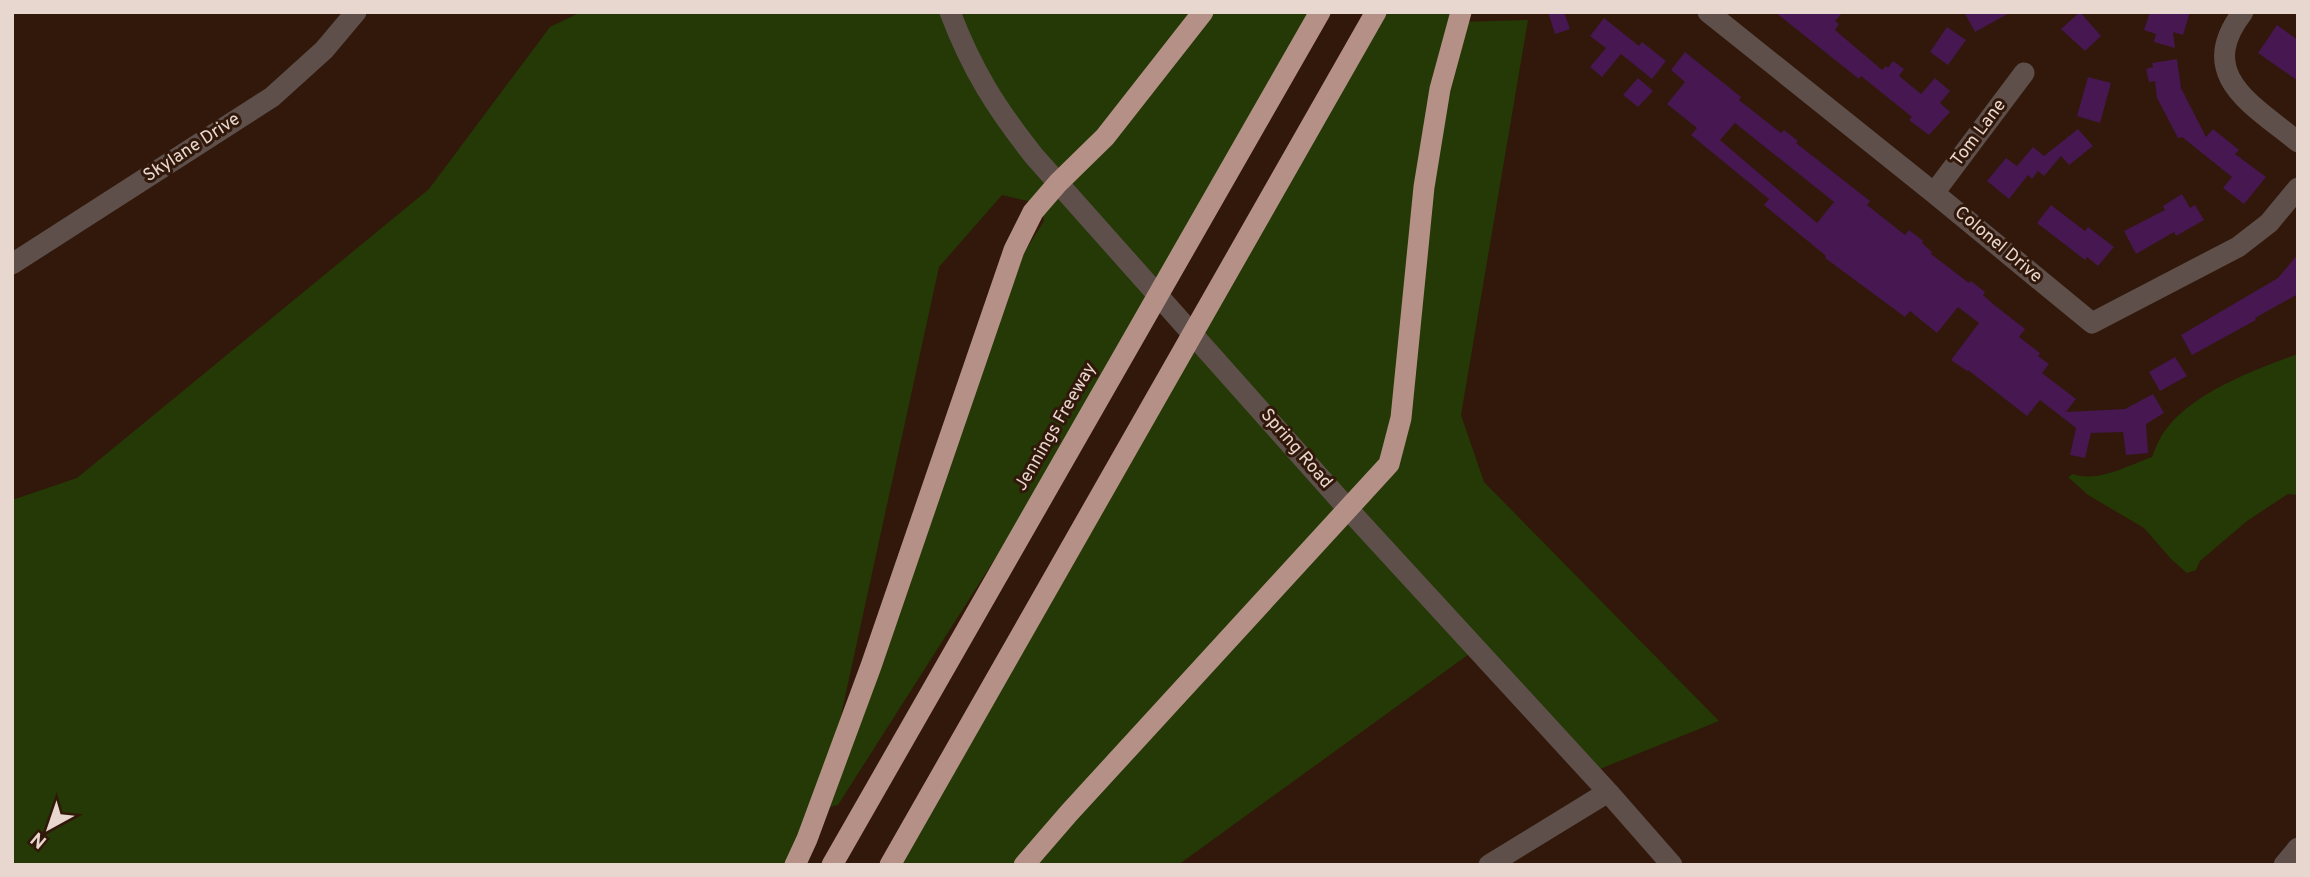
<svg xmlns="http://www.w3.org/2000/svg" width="2310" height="877" font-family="Overpass,sans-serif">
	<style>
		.green { fill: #243905 }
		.building { fill: #461751; fill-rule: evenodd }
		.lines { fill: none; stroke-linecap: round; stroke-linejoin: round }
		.minor { stroke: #5e4f4b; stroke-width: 21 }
		.highway { stroke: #b59087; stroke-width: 21 }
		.labels { text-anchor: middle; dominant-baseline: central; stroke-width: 6; stroke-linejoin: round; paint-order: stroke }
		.street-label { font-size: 18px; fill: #e8d7ce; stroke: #31180a }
	</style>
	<rect width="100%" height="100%" fill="#31180a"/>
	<!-- green -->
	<path class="green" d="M581,12H1320L1117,367L838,805L830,807L1022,256L1044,221L1040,204L1002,195L939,267L824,793L795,865H12V500L77,478L429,189L550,27Z
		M1376,12H1461L1459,22L1528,20L1461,415L1484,482L1719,721L1590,773L1476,649L1178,865H890Z
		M2298,354V495L2288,494L2247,521L2200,561L2196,570L2187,573L2172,560L2144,528L2088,495L2068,477L2073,474C2098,483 2129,465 2152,457C2156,447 2160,436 2167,428C2195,392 2256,369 2298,354Z"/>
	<!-- building -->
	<path class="building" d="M1548,12H1564L1570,29L1555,34Z
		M1775,12H1843L1835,21L1839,24L1835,30L1882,70L1886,66L1888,68L1893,61L1904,69L1899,76L1921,94L1935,78L1950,91L1940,103L1950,112L1929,135L1909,120L1912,117L1861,76L1859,79Z
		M1964,12H2011L1975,32Z
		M2080,12L2101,36L2085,51L2061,29Z
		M2150,12H2190L2183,35L2173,32L2175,48L2154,42L2156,34L2144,30Z
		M1604,18L1639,46L1642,42L1666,61L1652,79L1621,54L1602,77L1590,67L1606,48L1590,36Z
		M2277,25L2298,40V81L2258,53Z
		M1947,27L1966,40L1948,65L1930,52Z
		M1685,52L1741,97L1739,100L1781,133L1784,130L1798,141L1796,143L1870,201L1867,205L1905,235L1909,230L1923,241L1922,243L1932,252L1931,254L1969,283L1971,281L1985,292L1983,295L1993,304L2025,329L2019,337L2040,353L2038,356L2049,364L2042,373L2076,399L2066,412L2125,409L2153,394L2164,413L2146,424L2148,453L2126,455L2123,432L2091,433L2085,458L2070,455L2076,428L2040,400L2027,416L1968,370L1967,371L1951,360L1979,323L1958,307L1937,333L1910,311L1905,317L1825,258L1826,256L1764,205L1769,199L1691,135L1697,128L1667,104L1685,82L1671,70ZM1735,123L1834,202L1817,223L1720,140Z
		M2177,59L2181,88L2206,137L2213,129L2239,150L2235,154L2266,177L2244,204L2223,188L2232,177L2182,137L2178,138L2157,98L2155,81L2149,82L2146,69L2153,67L2152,63Z
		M2088,77L2111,83L2100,123L2077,116Z
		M1638,78L1653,91L1638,107L1623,95Z
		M2078,129L2093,146L2069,165L2061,156L2044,176L2038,171L2032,179L2028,175L2009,199L1987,181L2006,158L2017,166L2033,147L2044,156Z
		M2182,194L2190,208L2195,205L2204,220L2176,236L2174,232L2136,254L2124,231L2165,210L2163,206Z
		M2051,205L2085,231L2088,227L2114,247L2098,266L2087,257L2085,260L2037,223Z
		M2298,254V294L2255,318L2256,320L2192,355L2181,335L2278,278Z
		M2175,357L2187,376L2160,391L2149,372Z"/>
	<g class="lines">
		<!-- minor -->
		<path class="minor" d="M950,12C972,70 996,108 1034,156L1348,509L1608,792L1672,865
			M1708,12L1934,193L2092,323L2238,247L2269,223L2298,188
			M2243,12C2194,75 2253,105 2298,142
			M1934,193L2024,73
			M12,264L272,97L324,50L356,12
			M1489,865L1608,792
			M2284,865L2298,848"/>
		<!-- highway -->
		<path class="highway" d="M795,865L807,839L871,666L1014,250L1033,212L1058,183L1105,137L1203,12
			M832,865L1320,12
			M890,865L1376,12
			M1024,865L1069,813L1389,464L1401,418L1424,187L1440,89L1461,12"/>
	</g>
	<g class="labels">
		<!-- street labels -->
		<g class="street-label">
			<text transform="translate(1979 133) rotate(-53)">Tom Lane</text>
			<text transform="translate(192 148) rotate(-33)">Skylane Drive</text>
			<text transform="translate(1998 245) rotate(40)">Colonel Drive</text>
			<text transform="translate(1056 427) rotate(-60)">Jennings Freeway</text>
			<text transform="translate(1296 449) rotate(49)">Spring Road</text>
		</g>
	</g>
	<!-- border -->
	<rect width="2310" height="877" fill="none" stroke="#e8d7ce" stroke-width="28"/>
	<!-- north arrow -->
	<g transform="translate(49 828) rotate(220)" stroke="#31180a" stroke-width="5" paint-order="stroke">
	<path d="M0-5L12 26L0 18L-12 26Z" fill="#e8d7ce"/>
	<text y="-10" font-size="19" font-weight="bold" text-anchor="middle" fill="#e8d7ce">N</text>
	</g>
</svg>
